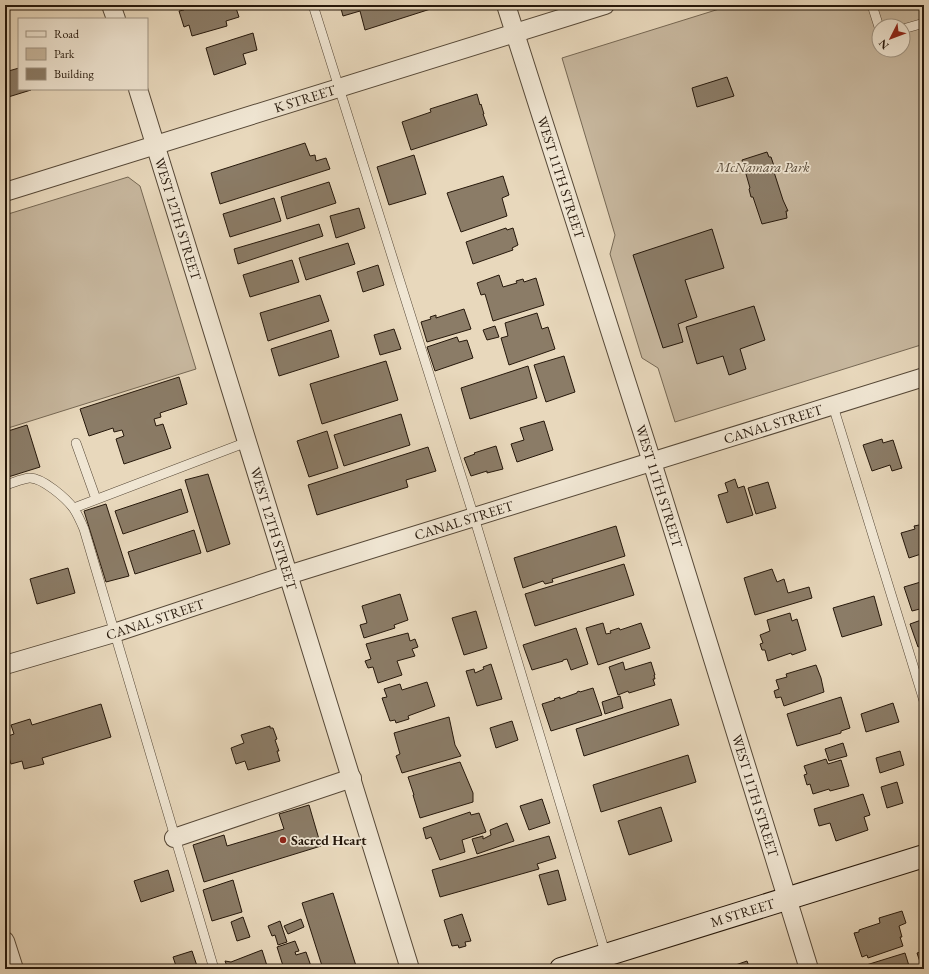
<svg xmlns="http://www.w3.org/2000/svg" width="929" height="974" font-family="'EB Garamond',serif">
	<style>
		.green { fill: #c7b79e; stroke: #766854; fill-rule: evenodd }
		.building { fill: #8b7c67; stroke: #26180b }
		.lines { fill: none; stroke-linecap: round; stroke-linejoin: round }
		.lane-casing { stroke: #564837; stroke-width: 10 }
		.street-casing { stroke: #564837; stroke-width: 20 }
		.secondary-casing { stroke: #26180b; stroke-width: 24 }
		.lane { stroke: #f0e6d3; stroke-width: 9 }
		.street { stroke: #f0e6d3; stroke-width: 18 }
		.secondary { stroke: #f0e6d3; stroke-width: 22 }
		.poi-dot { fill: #8f2418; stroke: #f0e6d3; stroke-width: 1.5 }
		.labels { text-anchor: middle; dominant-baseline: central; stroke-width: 3.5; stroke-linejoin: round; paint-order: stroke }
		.street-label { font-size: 14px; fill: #26180b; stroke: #f0e6d3 }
		.park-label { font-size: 14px; font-style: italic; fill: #564837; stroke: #f0e6d3 }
		.poi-label { font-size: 14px; font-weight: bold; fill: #26180b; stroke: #f0e6d3; text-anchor: start }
	</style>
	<rect width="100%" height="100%" fill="#e8d8bc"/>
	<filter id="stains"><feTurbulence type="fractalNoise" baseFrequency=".005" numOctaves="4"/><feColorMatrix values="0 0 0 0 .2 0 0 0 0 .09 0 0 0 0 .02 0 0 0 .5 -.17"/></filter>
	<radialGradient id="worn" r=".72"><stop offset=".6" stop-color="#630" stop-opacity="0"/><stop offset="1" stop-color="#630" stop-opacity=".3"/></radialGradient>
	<!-- green -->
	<path class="green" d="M732,5H924V344L675,422L658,368L642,358L610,254L615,235L562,58ZM879,26H903V50H879Z
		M128,177L140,186L196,369L5,429V215Z"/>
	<!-- building -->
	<path class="building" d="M190,5H235L239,17L226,21L227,26L192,36L189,25L184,27L179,11L184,10L183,7Z
		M340,5H443L365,30L360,11L343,16Z
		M253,33L257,50L243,54L246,64L214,75L206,48Z
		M19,68V89L31,90L5,98V72Z
		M727,77L734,96L697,107L692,88Z
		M477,94L480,105L481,104L484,114H483L487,125L411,150L402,122L431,112L430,109Z
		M305,143L310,156L315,155L316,161L326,158L330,169L220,204L211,173Z
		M767,152L769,157H771L775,169H773L783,200L788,211H786L787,218L762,224L753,197H751L749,189L750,188L742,160Z
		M414,155L426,194L389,205L377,167Z
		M503,176L509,195L502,198L507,216L461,232L447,193Z
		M329,182L336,203L287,219L281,197Z
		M274,198L281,221L230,237L223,214Z
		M359,208L365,228L336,238L330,216Z
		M319,224L323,236L238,264L234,249Z
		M506,228L507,230L513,228L518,245L512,248L513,250L473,264L466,242Z
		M712,229L724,268L685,280L697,317L678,324L683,342L663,348L633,255Z
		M348,243L355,264L306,280L299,258Z
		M292,260L299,282L250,297L243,275Z
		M378,265L384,285L363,292L357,272Z
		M499,275L503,287L517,283L516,281L523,279L524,282L536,278L544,305L493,321L485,294L481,295L477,283Z
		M320,295L329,321L268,341L260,313Z
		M754,306L765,340L740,349L746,369L729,375L723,356L697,364L686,327Z
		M464,309L471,329L427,342L421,322L431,319L430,317L436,315V318Z
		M537,313L542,329L548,327L555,349L509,365L501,338L508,336L505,323Z
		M495,326L499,337L487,340L483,330Z
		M394,329L401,349L380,355L374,335Z
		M331,330L339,357L279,376L271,349Z
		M457,337L459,342L467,340L473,358L435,371L427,347Z
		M564,356L575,392L546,402L534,365Z
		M386,361L398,400L322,424L310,384Z
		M528,366L537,398L470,419L461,388Z
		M179,377L187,404L160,413L161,417L154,419L156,426L163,424L171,448L124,464L116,439L124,436L122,430L114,432L113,428L89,436L80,409Z
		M401,414L410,445L344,466L334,435Z
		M544,421L553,450L517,462L511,444L524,440L520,428Z
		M27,425L40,467L5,478V432Z
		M327,431L338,468L309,477L297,441Z
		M882,439L883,443L893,440L902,468L892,471L890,465L872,471L863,445Z
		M496,446L503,469L487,473V471L471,476L464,458L475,454L474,453Z
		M428,447L436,471L406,480L408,487L317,515L308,485Z
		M208,474L230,544L207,552L185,480Z
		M735,479L738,488L744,486L753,515L727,523L718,495L728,492L725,483Z
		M768,482L776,508L756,514L748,488Z
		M181,489L188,512L123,534L115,511Z
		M106,504L129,576L106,582L84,511Z
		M924,524V553L909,558L901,533L915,529L914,526Z
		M616,526L625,556L552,579L553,582L545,584L543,581L523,588L514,558Z
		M194,530L201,553L135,574L128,552Z
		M624,564L634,595L535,626L525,594Z
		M68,568L75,593L37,604L30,579Z
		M772,569L777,582L784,579L788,593L809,587L812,598L755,615L744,578Z
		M924,581V608L912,611L904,587Z
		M400,594L408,620L394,625L395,628L364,638L360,625L367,623L362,606Z
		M874,596L882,625L842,637L833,608Z
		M476,611L487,648L464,655L452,618Z
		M790,613L792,621L797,619L806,650L792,655L791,653L768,661L765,650H762L760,644L763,643L760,635L770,631L767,620Z
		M924,619V645L918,647L910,624Z
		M603,623L606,634L611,633L610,631L619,628L620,630L641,623L650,648L598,665L586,628Z
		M576,628L588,664L571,670L567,659L563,660V661L532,670L523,645Z
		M408,633L410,641L415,639L418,647L412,649L415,656L397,661L402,675L378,683L373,667L368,668L365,661L371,659L366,644Z
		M623,662L625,670L651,662L655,675H654L655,679H653L655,685L629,693L628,691L618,695L609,667Z
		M491,664L502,699L477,706L466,671L474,669L475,673L484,669L483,667Z
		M816,665L821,678L824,692L784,706L781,697L776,698L774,691L779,689L776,680L787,677L786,674Z
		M427,682L435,706L408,716L409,719L396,723L395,720L390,721L382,698L387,697L384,689L400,684L402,690Z
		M593,688L602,715L551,731L542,704L555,700L554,699L560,697V699L577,693V692L579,691L580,692Z
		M620,696L623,708L605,714L602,702Z
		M841,697L850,728L841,731V733L797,746L787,714Z
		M671,699L679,725L584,756L576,729Z
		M893,703L899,722L866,732L861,714Z
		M101,704L111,737L42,758L44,764L24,769L22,761L11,764L5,745V737L14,734L11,725L30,719L32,725Z
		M449,717L455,745L461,756L402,773L396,756L400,754L394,733Z
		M512,721L518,740L496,748L490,728Z
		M270,726V728H273L277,739L275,740L279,751H277L280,761L248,770L245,761L236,764L231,748L244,743L241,735Z
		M843,743L847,756L829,761L825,749Z
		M900,751L904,765L880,773L876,758Z
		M688,755L696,782L601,812L593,785Z
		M826,759L828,764L841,760L849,786L830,791L829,789L813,794L810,784L807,785L804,775L807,774L804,766Z
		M460,762L473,793V802L420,818L413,795H414L408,777Z
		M897,782L903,803L887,808L881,787Z
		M863,794L870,815L864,817L868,830L836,841L830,823L819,826L814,809Z
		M542,799L550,823L529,830L520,806Z
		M309,805L321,846L204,882L193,845L224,835L227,846L284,829L279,814Z
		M661,807L672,841L629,855L618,821Z
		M470,812L471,815L479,813L486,832L462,840L465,852L440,860L431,837L426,839L423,828Z
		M507,823L514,841L477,854L472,839L483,836V839L491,835L490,830Z
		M549,836L556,858L537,864L539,869L440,897L432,870Z
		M168,870L174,891L141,902L134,881Z
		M558,870L566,900L548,905L539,875Z
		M233,880L242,912L212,921L203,890Z
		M333,893L357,969H323L302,903Z
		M902,911L906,923L899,926L902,937H900L903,946L868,958L867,955L862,957L854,933L859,932V930L880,923L879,918Z
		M462,914L471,941L465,942L466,946L459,948L458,945L452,946L444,920Z
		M243,917L250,937L237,941L231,922Z
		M301,919L304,927L288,934L284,926Z
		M280,921L287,942L278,945L275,935L272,936L268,926Z
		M295,941L299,951L295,952L296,955L306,952L312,969H284L277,947Z
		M262,950L268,969H228L225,961L231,962Z
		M192,951L198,969H177L173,957Z
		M924,951V968H922L917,953Z
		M905,953L910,969H864L863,966Z
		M747,961L750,969H724Z"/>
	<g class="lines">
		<!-- lane casing -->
		<g class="lane-casing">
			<path id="lane" d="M313,5L474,517L610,969
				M872,5L879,27
				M903,29L924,23
				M833,406L924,701
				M76,443L96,499
				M5,485C13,483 21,479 29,478C42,477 67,499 74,509C78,515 81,522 84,529L214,969
				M74,508L247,442"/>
		</g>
		<!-- street casing -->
		<g class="street-casing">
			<g id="street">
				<path d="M111,5L116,19"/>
				<path id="s1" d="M506,5L652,462L809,969"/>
				<path id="s2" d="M138,89L410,969"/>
				<path id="s3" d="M5,192L605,5"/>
				<path id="s4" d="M5,665L114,633L288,575L924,377"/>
				<path d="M174,838L352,778"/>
				<path d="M5,941L14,969"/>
			</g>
		</g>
		<!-- secondary casing -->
		<g class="secondary-casing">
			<g id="secondary">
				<path id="s5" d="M561,969L924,856"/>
			</g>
		</g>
		<!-- lane -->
		<use href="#lane" class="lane"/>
		<!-- street -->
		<use href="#street" class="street"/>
		<!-- secondary -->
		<use href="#secondary" class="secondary"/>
	</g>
	<!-- markers -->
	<circle class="poi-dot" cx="283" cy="840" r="4"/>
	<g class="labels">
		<!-- street labels -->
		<g class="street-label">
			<text stroke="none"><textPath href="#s3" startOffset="314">K STREET</textPath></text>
			<text stroke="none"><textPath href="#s1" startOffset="181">WEST 11TH STREET</textPath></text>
			<text stroke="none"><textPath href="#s2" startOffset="136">WEST 12TH STREET</textPath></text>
			<text stroke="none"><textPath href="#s4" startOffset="805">CANAL STREET</textPath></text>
			<text stroke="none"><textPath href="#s1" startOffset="505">WEST 11TH STREET</textPath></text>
			<text stroke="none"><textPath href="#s4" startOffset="481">CANAL STREET</textPath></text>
			<text stroke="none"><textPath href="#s2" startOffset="460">WEST 12TH STREET</textPath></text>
			<text stroke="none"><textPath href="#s4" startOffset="157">CANAL STREET</textPath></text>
			<text stroke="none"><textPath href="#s1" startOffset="829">WEST 11TH STREET</textPath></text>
			<text stroke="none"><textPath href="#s5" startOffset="190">M STREET</textPath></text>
		</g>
		<!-- park labels -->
		<g class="park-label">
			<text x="763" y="167">McNamara Park</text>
		</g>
		<!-- poi labels -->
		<g class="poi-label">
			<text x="291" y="840">Sacred Heart</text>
		</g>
	</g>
	<!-- margin -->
	<rect width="929" height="974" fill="none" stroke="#e8d8bc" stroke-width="20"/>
	<rect x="6" y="6" width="917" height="962" fill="none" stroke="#26180b" stroke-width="2"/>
	<rect x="10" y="10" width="909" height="954" fill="none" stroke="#26180b"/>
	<!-- legend -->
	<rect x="18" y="18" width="130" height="72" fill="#f0e6d3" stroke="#9f9483"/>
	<rect x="26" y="31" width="20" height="6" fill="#f0e6d3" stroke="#9f9483"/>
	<text x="54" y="38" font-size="12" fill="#26180b">Road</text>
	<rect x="26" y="48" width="20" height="12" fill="#c7b79e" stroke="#9f9483"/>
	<text x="54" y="58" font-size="12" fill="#26180b">Park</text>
	<rect x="26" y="68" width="20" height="12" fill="#8b7c67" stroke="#9f9483"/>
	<text x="54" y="78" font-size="12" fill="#26180b">Building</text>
	<!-- north arrow -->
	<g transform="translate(891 38) rotate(228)"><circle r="19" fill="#f0e6d3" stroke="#9f9483"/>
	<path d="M0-3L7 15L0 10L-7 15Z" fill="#8f2418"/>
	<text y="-6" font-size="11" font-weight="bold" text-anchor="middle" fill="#26180b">N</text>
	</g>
	<rect width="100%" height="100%" filter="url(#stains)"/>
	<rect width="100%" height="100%" fill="url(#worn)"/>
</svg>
